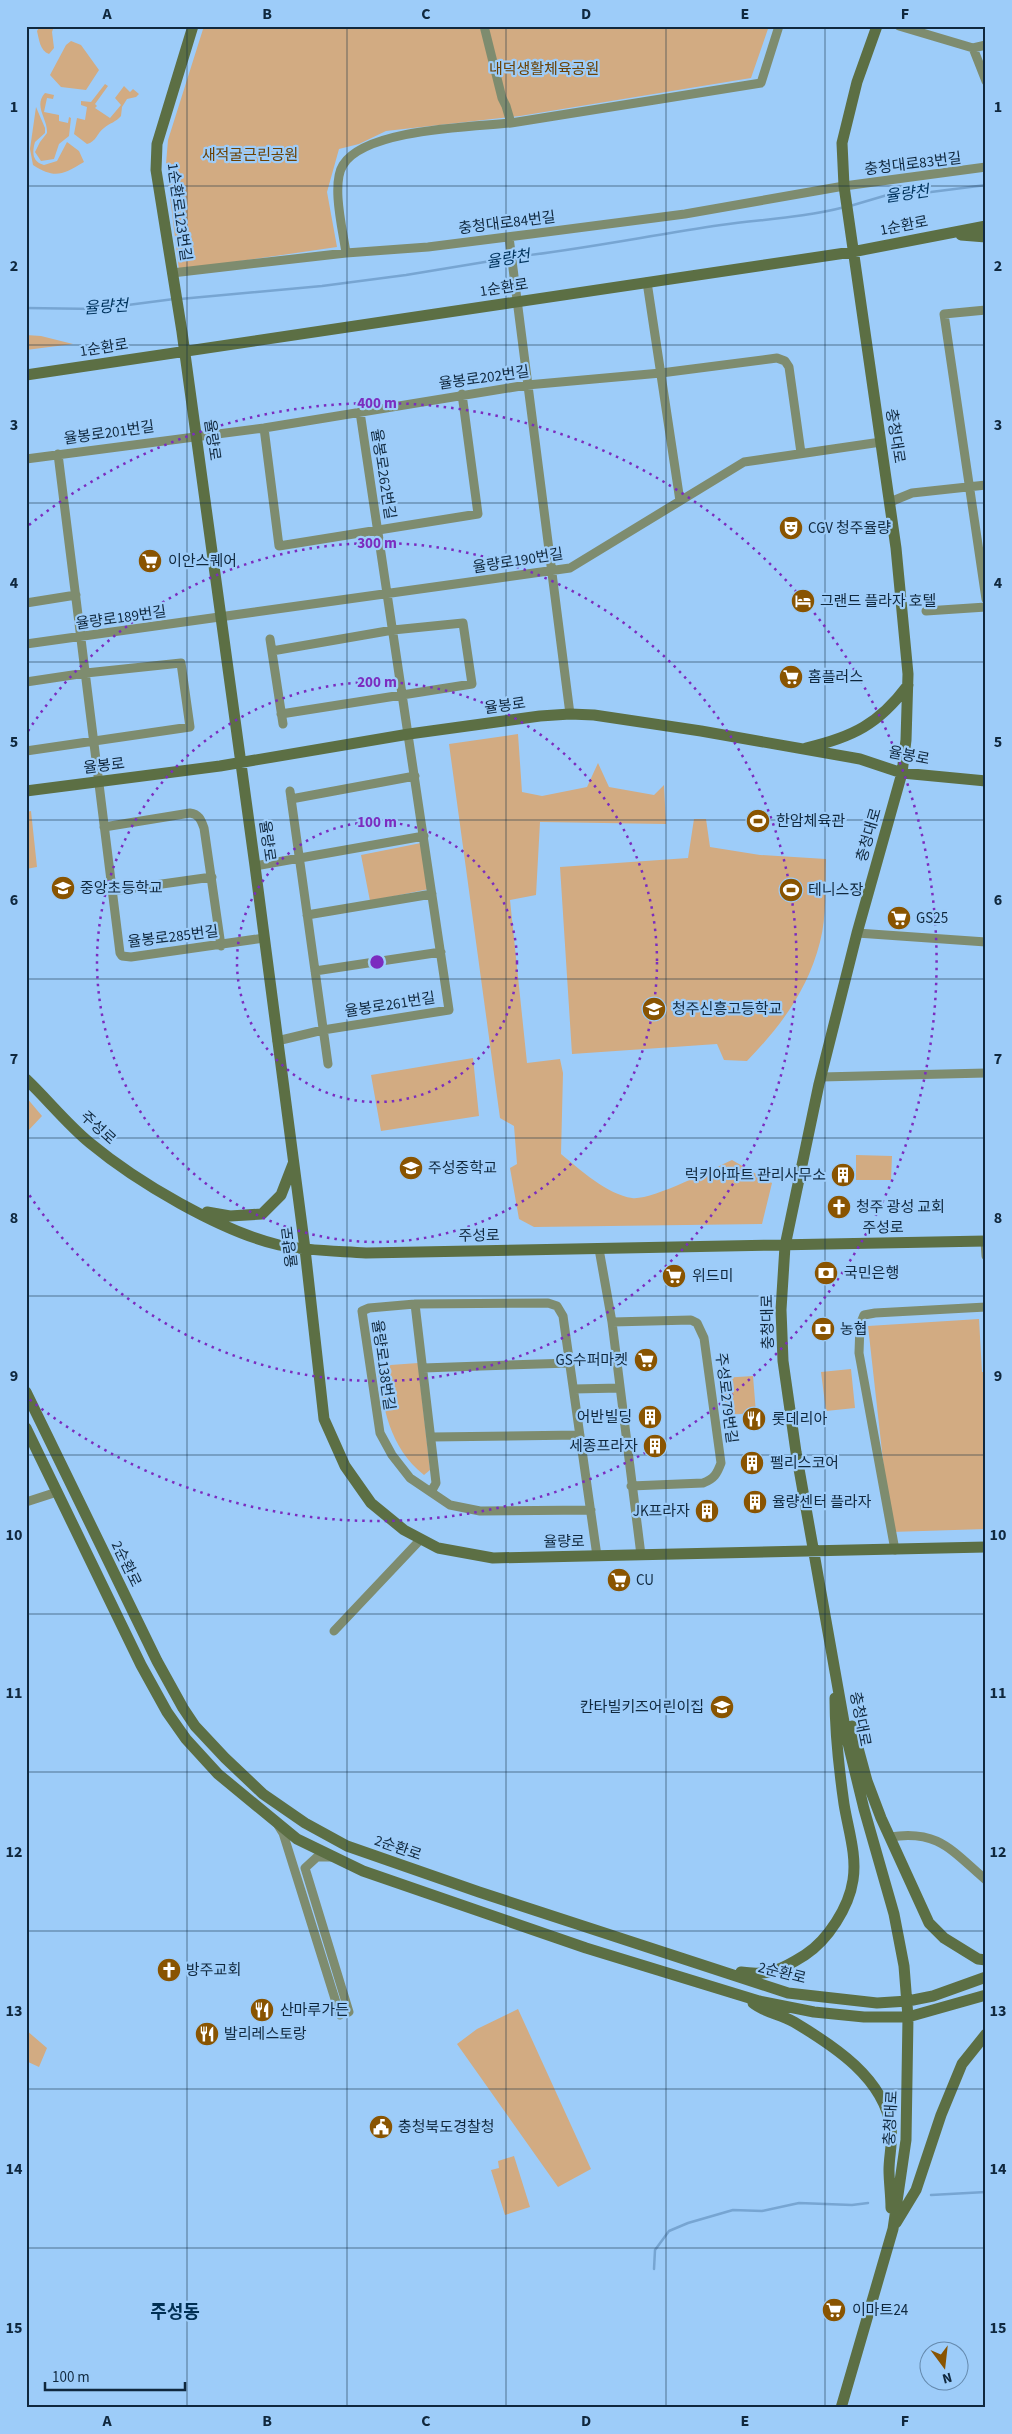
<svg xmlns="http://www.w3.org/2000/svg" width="1012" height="2434" font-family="'Source Sans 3','Noto Sans KR',sans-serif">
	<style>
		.green { fill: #d2ab82 }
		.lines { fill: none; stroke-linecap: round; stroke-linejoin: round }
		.stream { stroke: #77a5d2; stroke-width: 2.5 }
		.street { stroke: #7e8c6f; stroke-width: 9 }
		.secondary { stroke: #5c6f44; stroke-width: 11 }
		.grid { fill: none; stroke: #10283e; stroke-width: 1; stroke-opacity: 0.55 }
		.ring { fill: none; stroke: #7b2cbf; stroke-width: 2.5; stroke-dasharray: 2.5 5 }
		.labels { text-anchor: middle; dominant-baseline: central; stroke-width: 4.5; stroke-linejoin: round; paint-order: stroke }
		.park-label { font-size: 15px; fill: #6b4103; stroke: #9dccf9 }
		.street-label { font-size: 15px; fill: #10283e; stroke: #9dccf9 }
		.poi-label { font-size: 15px; fill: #10283e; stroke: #9dccf9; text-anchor: start }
		.water-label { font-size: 16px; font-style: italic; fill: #00345e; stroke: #9dccf9 }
		.quarter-label { font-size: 18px; font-weight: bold; fill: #002f53; stroke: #9dccf9 }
		.centre { fill: #7b2cbf; stroke: #9dccf9; stroke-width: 2.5 }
		.ring-label { font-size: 15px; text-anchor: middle; font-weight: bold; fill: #7b2cbf; stroke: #9dccf9; stroke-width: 4.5; stroke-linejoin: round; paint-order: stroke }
		.neatline { fill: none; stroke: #10283e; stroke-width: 2 }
		.grid-label { font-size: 16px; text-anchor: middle; font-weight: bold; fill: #10283e }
	</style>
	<rect width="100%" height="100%" fill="#9dccf9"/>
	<!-- green -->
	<path class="green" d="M40,26H54L52,32L54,48L49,54C40,51 39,39 37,31Z
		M204,26H769L751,78L520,116L386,131L359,144L339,149L327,192L337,247L179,270L166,164L168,140Z
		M71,41L81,45L99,70L86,90L61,87L50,75L66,45Z
		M105,84L108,86L95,104L97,106L95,108L110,118L121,105L115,98L124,86L130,92L133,89L139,94L136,97L127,99L122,107L121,116C116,122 110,123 104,128C97,133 96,142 87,144L74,134L77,118L85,120L87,107L81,105V101L91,102Z
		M45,93L54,95L53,99L47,98L44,112L59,115V121L68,123L69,117L71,118L69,136L59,144L54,159L41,161L35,152L40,142L47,133C48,119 33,106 45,93Z
		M36,107L45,128V133L35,142C32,152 32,162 44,165L57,161L67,142L79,151L84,162C62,175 55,179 33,165L30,149Z
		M26,335L41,336L73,344L26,350Z
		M518,734L522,792L542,796L587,787L598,763L609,787L654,795L664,785L666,824L540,822L536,895L510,900L527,1063L560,1059L563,1073L561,1154C579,1169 608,1195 632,1198C650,1201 713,1169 732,1160L772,1183L762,1224L534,1227L519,1219L510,1168L517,1164L514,1126L500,1118L449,744Z
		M31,811L37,867L26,869V812Z
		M694,819H706L710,847L760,855L826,859C825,886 827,916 820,942C808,990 780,1027 747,1061L724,1060L717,1044L572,1054L560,867L688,858Z
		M421,843L429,889L370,901L361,855Z
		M473,1058L479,1116L381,1131L371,1075Z
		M26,1097L42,1116L26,1133Z
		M856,1155L892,1156L891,1180H856Z
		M979,1319L982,1372H986V1529L891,1532L868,1326Z
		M418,1363L430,1470L424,1475C389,1447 383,1407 377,1366Z
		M851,1369L855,1408L826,1411L821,1372Z
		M753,1376L756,1413L725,1415L722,1378Z
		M518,2009L591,2169L558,2187L457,2044L477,2029Z
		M26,2030L47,2048L39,2067L26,2061Z
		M514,2156L530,2207L505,2215L491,2170L499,2168L498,2161Z"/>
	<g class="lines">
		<!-- stream -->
		<path class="stream" d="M850,206L894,193L931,192L986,185
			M514,257C584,249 652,235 721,225C764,219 802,218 845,207
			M180,299L322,286L406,275L509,258
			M26,308L97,309L174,299
			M931,2195L986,2192
			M654,2269L655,2250L669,2231L688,2223L733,2210L762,2211L799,2203L852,2205L868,2203"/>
		<!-- street -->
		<path class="street" d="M484,26L502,98L506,106L511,123L761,83L779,26
			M899,26L973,48L986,45
			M973,48L986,81
			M509,237L570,714
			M346,253C343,231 331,184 343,165C365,129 471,127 511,123
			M172,273L346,253L428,247L531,234L685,214L844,186L986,167
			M647,282L680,501
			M986,310L944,314L986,599
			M264,428L279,546L478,514L462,394
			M58,454L120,953L122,956L131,957L264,938
			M26,459L264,428L527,385L661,373L777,358L785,361L789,367L801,453
			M890,502L912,493L986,485
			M26,603L76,595
			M926,611L986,607
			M270,639L283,724
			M26,644L570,568L744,462L881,442
			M272,651L393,630L463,623L472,684L281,714
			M26,682L86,673L181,663L190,727L26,751
			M290,791L328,1064
			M291,799L415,776
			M104,827L190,813C199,814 201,820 204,828L221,946
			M255,866L424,836
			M112,891L212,877
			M307,915L432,894
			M857,933L986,942
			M315,971L441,952
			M277,1041L323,1030L449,1010L360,412
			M821,1077L986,1073
			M985,1241L986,1256
			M599,1249L612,1322L641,1555
			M415,1304L436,1483L431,1492
			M612,1322L691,1320L697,1323L704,1338L721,1463C717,1474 714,1479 703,1483L631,1486
			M423,1368L570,1363
			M574,1389L620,1388
			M432,1437L580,1435
			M26,1502L57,1492
			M591,1510L480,1511L450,1505L410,1478L392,1455L380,1433L362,1311L369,1308L415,1304L548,1303L557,1306L563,1316L597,1556
			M895,1550L859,1353L860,1325L864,1315L875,1313L986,1307
			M334,1631L421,1539
			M278,1825L283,1833L340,2015
			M890,1837C938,1829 952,1851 986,1880
			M332,1857H317L305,1868L349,2012"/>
		<!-- secondary -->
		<path class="secondary" d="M193,26L157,144L156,170L182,332L255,866L305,1249L324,1419L345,1466L371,1503L404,1530L438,1548L493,1558L986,1547
			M961,235L986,237
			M26,375L852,252L986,226
			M806,748C853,737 879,724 908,685
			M26,791L220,766L409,734L540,716L570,714L594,715L701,731L860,759L902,773L986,781
			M26,1079C48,1100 67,1124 90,1143C137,1182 220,1231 279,1245C307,1251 337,1251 366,1253L986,1241
			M207,1212L230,1216L262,1214L281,1195L293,1164
			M26,1392L157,1661L183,1708L195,1726L225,1758L263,1794L305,1823L347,1846L479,1892L788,1993L877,2003L908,2001L933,1996L986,1977
			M26,1428L141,1665L167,1712L186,1739L218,1774L297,1839L363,1871L586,1948L759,2001L814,2012L864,2017H908L986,1995
			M852,1726L867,1781L881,1818L929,1923L944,1938L978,1959L986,1960
			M741,1972C770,1976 781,1970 805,1955C828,1940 849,1907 853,1880C857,1855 848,1829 844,1804C839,1769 835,1734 835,1698
			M753,2003C765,2013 781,2014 794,2022C834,2046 884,2078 891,2128C893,2141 889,2156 889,2170C889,2182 891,2195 891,2208
			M896,2223L916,2190L941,2115L962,2064L986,2034
			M841,2408L893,2229L906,2140L908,2017L904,1966L894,1914L864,1809L847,1739L796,1452L783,1361L781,1310L785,1246L819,1084L857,933L902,773L906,740L908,674L896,548L844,186L842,143L857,82L877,26"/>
	</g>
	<!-- grid -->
	<path class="grid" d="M187,26V2408M347,26V2408M506,26V2408M666,26V2408M825,26V2408M26,186H986M26,345H986M26,503H986M26,662H986M26,820H986M26,979H986M26,1138H986M26,1296H986M26,1455H986M26,1614H986M26,1772H986M26,1931H986M26,2089H986M26,2248H986"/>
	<!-- distance rings -->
	<g class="ring">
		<circle cx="377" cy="962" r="140"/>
		<circle cx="377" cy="962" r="280"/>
		<path d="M28 731A419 419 0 1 1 28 1193"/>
		<path d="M29 525A559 559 0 1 1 29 1399"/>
	</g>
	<!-- icons -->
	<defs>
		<g id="theatre-disc" transform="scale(1.25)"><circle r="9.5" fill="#895401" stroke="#9dccf9"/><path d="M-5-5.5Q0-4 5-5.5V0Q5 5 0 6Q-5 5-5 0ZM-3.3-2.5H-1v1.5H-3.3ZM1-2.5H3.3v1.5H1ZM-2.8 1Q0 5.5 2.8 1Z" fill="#fff"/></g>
		<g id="supermarket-disc" transform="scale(1.25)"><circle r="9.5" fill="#895401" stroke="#9dccf9"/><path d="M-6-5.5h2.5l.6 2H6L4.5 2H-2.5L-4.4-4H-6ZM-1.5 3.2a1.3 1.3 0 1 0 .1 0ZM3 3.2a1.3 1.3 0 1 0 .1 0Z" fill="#fff"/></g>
		<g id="hotel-disc" transform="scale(1.25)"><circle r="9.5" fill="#895401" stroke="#9dccf9"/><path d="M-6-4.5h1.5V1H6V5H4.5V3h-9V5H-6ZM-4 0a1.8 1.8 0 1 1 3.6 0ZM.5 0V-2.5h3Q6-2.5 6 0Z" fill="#fff"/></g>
		<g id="stadium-disc" transform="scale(1.25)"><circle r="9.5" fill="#895401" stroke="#9dccf9"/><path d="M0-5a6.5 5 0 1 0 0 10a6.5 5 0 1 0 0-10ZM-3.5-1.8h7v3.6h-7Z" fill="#fff"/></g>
		<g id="school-disc" transform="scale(1.25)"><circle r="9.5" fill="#895401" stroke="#9dccf9"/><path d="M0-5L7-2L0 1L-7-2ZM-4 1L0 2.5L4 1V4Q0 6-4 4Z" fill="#fff"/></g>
		<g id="building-disc" transform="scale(1.25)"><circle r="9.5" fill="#895401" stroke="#9dccf9"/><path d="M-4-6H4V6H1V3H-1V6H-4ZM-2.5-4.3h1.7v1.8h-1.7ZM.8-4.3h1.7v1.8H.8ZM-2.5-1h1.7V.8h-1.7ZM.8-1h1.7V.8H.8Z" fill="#fff"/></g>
		<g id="church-disc" transform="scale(1.25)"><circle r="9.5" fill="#895401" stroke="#9dccf9"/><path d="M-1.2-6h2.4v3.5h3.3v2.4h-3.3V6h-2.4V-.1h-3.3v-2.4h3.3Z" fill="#fff"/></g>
		<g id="bank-disc" transform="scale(1.25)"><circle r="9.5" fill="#895401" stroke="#9dccf9"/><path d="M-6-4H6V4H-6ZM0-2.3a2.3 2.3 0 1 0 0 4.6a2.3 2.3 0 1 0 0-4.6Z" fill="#fff"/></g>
		<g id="restaurant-disc" transform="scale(1.25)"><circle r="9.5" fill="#895401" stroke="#9dccf9"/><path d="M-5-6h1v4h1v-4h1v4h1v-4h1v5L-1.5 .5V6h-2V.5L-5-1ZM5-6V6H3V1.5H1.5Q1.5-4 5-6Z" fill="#fff"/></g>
		<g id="civic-disc" transform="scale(1.25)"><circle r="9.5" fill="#895401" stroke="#9dccf9"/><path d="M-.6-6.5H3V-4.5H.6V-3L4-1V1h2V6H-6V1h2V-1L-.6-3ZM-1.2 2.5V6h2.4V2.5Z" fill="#fff"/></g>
	</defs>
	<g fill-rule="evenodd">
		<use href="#theatre-disc" x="791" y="528"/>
		<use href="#supermarket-disc" x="150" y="561"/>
		<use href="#hotel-disc" x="803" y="601"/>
		<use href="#supermarket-disc" x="791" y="677"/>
		<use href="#stadium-disc" x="758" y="821"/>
		<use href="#school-disc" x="63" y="888"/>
		<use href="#stadium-disc" x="791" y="890"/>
		<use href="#supermarket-disc" x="899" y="918"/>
		<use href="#school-disc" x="654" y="1009"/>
		<use href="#school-disc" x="411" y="1168"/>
		<use href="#building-disc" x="843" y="1175"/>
		<use href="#church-disc" x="839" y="1207"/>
		<use href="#bank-disc" x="826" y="1273"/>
		<use href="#supermarket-disc" x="674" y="1276"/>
		<use href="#bank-disc" x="823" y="1329"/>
		<use href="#supermarket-disc" x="646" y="1360"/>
		<use href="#building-disc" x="650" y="1417"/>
		<use href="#restaurant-disc" x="754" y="1419"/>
		<use href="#building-disc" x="655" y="1446"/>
		<use href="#building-disc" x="752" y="1463"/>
		<use href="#building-disc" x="755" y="1502"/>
		<use href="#building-disc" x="707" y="1511"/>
		<use href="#supermarket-disc" x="619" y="1580"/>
		<use href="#school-disc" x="722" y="1707"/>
		<use href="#church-disc" x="169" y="1970"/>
		<use href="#restaurant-disc" x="262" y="2010"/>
		<use href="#restaurant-disc" x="207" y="2034"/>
		<use href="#civic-disc" x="381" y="2127"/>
		<use href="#supermarket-disc" x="834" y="2310"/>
	</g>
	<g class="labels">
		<!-- park labels -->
		<g class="park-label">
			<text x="544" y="69">내덕생활체육공원</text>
			<text x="250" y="155">새적굴근린공원</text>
		</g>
		<!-- street labels -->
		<g class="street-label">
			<text transform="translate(913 164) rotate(-7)">충청대로83번길</text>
			<text transform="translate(179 212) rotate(82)">1순환로123번길</text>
			<text transform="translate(507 223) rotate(-7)">충청대로84번길</text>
			<text transform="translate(904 226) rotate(-11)">1순환로</text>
			<text transform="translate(504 288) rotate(-9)">1순환로</text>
			<text transform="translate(104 348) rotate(-9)">1순환로</text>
			<text transform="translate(484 378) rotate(-8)">율봉로202번길</text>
			<text transform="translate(109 433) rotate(-8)">율봉로201번길</text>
			<text transform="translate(895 436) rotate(81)">충청대로</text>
			<text transform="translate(212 440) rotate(82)">율량로</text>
			<text transform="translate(383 474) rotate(81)">율봉로262번길</text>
			<text transform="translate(518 561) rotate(-9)">율량로190번길</text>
			<text transform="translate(121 618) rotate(-8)">율량로189번길</text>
			<text transform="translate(505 706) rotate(-8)">율봉로</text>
			<text transform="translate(909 756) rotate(11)">율봉로</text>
			<text transform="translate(104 766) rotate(-7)">율봉로</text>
			<text transform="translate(869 835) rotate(-74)">충청대로</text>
			<text transform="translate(267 841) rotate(82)">율량로</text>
			<text transform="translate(173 937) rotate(-7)">율봉로285번길</text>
			<text transform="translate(390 1005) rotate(-9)">율봉로261번길</text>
			<text transform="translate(98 1128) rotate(42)">주성로</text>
			<text transform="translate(883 1228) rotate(-1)">주성로</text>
			<text transform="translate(479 1236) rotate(-1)">주성로</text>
			<text transform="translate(290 1247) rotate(-97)">율량로</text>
			<text transform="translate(768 1322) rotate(-91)">충청대로</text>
			<text transform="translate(383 1365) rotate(82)">율량로138번길</text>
			<text transform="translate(726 1398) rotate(83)">주성로279번길</text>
			<text transform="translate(564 1542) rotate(-1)">율량로</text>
			<text transform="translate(126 1564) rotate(64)">2순환로</text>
			<text transform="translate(860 1719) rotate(79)">충청대로</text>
			<text transform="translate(398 1848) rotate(19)">2순환로</text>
			<text transform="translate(782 1973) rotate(14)">2순환로</text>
			<text transform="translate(891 2118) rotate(-87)">충청대로</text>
		</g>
		<!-- poi labels -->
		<g class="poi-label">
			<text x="808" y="528">CGV 청주율량</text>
			<text x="168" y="561">이안스퀘어</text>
			<text x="820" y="601">그랜드 플라자 호텔</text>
			<text x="808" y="677">홈플러스</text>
			<text x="776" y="821">한암체육관</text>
			<text x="80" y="888">중앙초등학교</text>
			<text x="808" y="890">테니스장</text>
			<text x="916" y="918">GS25</text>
			<text x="672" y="1009">청주신흥고등학교</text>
			<text x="428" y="1168">주성중학교</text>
			<text x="826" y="1175" text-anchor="end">럭키아파트 관리사무소</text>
			<text x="856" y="1207">청주 광성 교회</text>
			<text x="844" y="1273">국민은행</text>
			<text x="692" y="1276">위드미</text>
			<text x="840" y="1329">농협</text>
			<text x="628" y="1360" text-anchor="end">GS수퍼마켓</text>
			<text x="632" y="1417" text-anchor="end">어반빌딩</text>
			<text x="772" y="1419">롯데리아</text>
			<text x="638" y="1446" text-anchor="end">세종프라자</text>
			<text x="770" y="1463">펠리스코어</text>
			<text x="772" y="1502">율량센터 플라자</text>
			<text x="690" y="1511" text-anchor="end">JK프라자</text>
			<text x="636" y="1580">CU</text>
			<text x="704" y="1707" text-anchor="end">칸타빌키즈어린이집</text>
			<text x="186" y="1970">방주교회</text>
			<text x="280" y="2010">산마루가든</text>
			<text x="224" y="2034">발리레스토랑</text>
			<text x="398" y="2127">충청북도경찰청</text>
			<text x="852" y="2310">이마트24</text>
		</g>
		<!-- water labels -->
		<g class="water-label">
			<text transform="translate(907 194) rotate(-8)">율량천</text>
			<text transform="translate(508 259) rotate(-9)">율량천</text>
			<text transform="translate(106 307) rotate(-4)">율량천</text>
		</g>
		<!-- quarter labels -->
		<g class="quarter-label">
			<text x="175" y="2312">주성동</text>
		</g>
	</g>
	<circle cx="377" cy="962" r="8" class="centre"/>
	<g class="ring-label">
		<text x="377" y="408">400 m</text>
		<text x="377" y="548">300 m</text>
		<text x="377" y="687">200 m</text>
		<text x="377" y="827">100 m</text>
	</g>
	<!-- border -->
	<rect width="1012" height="2434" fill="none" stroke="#9dccf9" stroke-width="55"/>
	<!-- north arrow -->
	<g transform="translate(944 2366) rotate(165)"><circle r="24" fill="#9dccf9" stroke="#658aae"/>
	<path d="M0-4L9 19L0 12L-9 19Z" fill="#895401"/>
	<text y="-8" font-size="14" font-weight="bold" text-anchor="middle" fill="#10283e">N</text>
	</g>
	<!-- scale -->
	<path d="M45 2382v8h140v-8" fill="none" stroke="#10283e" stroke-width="2.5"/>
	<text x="52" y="2382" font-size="15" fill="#10283e" stroke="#9dccf9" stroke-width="4" paint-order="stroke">100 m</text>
	<rect x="28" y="28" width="956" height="2378" class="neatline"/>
	<g class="grid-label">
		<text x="107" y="19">A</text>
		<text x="267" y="19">B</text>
		<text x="426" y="19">C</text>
		<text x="586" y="19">D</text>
		<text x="745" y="19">E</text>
		<text x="905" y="19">F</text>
		<text x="14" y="112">1</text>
		<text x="998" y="112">1</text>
		<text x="14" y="271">2</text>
		<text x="998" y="271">2</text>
		<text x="14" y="430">3</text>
		<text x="998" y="430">3</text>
		<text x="14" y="588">4</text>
		<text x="998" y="588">4</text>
		<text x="14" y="747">5</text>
		<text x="998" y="747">5</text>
		<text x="14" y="905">6</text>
		<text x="998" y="905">6</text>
		<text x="14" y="1064">7</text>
		<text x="998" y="1064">7</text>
		<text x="14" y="1223">8</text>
		<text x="998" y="1223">8</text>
		<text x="14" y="1381">9</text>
		<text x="998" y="1381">9</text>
		<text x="14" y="1540">10</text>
		<text x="998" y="1540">10</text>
		<text x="14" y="1698">11</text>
		<text x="998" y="1698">11</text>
		<text x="14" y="1857">12</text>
		<text x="998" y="1857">12</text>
		<text x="14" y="2016">13</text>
		<text x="998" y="2016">13</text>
		<text x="14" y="2174">14</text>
		<text x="998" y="2174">14</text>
		<text x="14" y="2333">15</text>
		<text x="998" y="2333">15</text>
		<text x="107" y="2426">A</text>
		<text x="267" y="2426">B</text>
		<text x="426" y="2426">C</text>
		<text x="586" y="2426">D</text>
		<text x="745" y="2426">E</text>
		<text x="905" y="2426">F</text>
	</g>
</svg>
